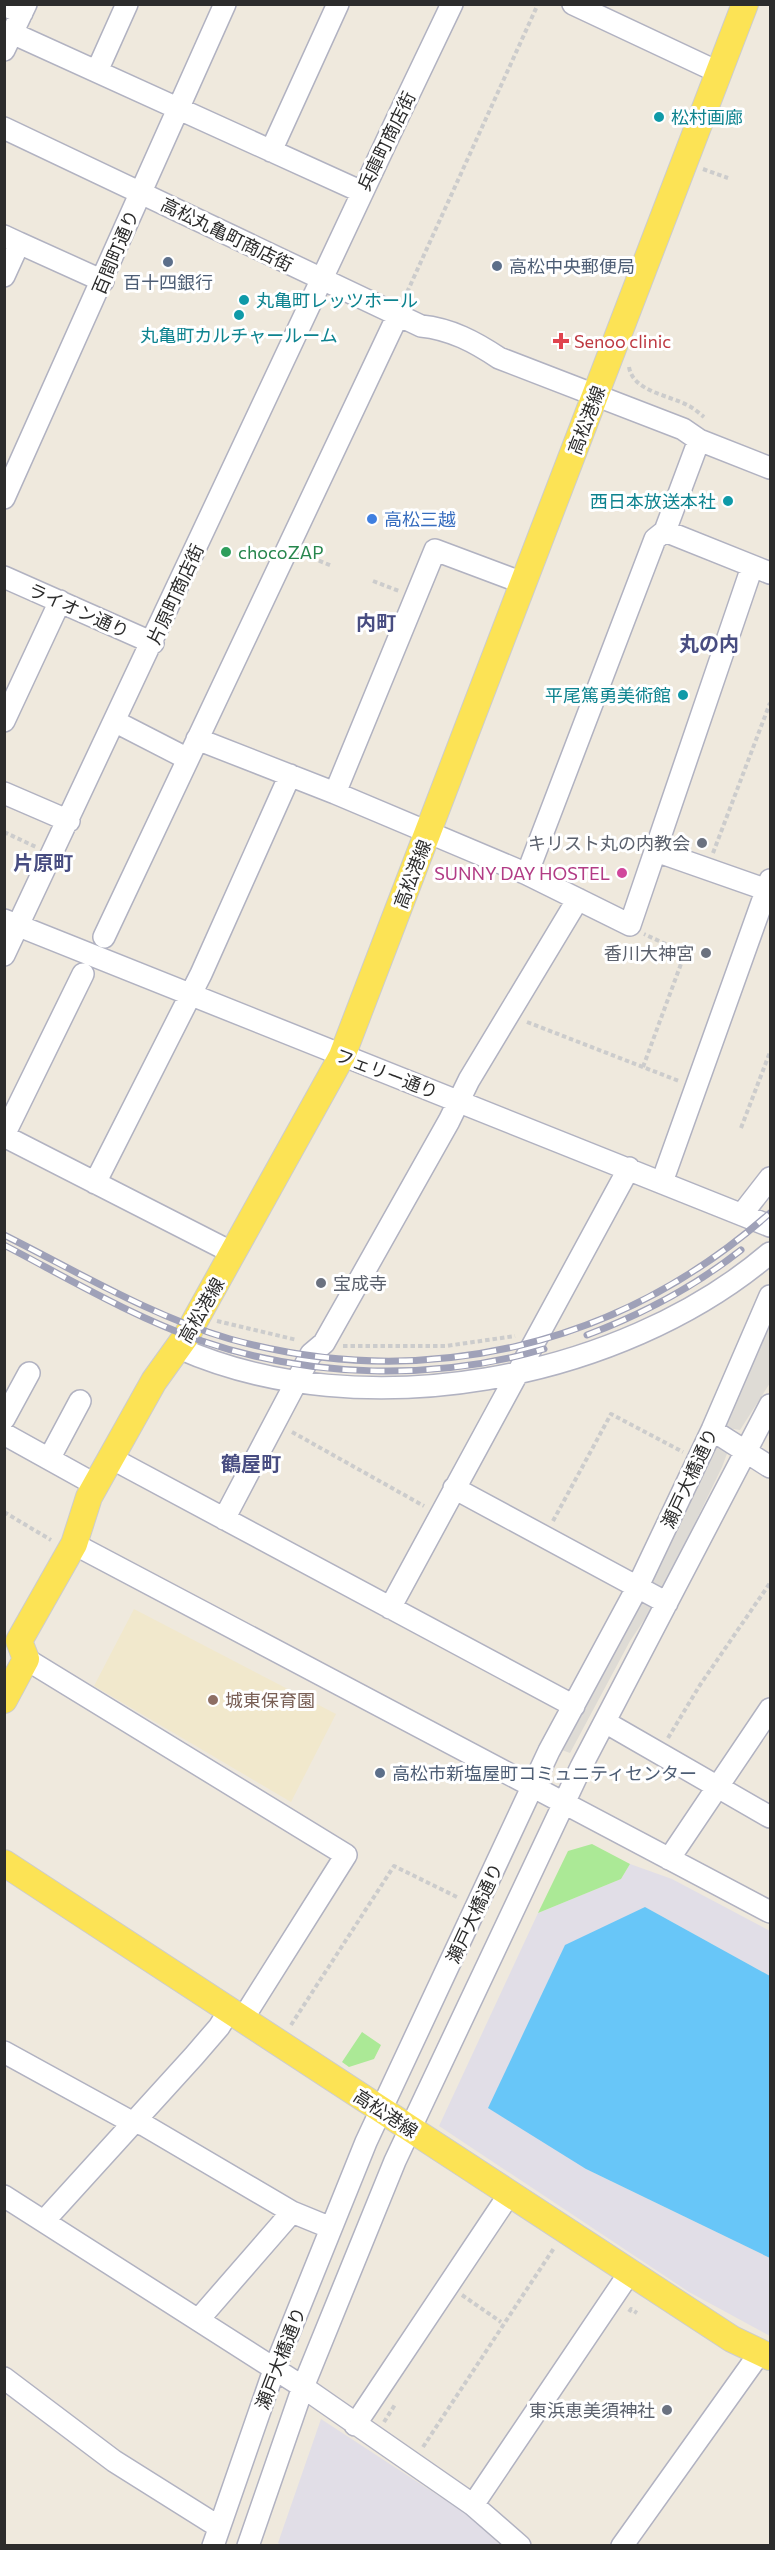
<svg xmlns="http://www.w3.org/2000/svg" width="775" height="2550" font-family="Commissioner,'Noto Sans JP',sans-serif">
	<style>
		.industrial { fill: #e1dee7 }
		.education { fill: #f1e8cc }
		.green { fill: #abe996 }
		.plaza { fill: #dedbd5 }
		.water { fill: #68c6f8 }
		.lines { fill: none; stroke-linecap: round; stroke-linejoin: round }
		.minor-casing { stroke: #b1b2c1; stroke-width: 24 }
		.major-casing { stroke: #ccc; stroke-width: 28 }
		.path { stroke: #ccc; stroke-width: 4; stroke-dasharray: 4.5 3; stroke-linecap: butt }
		.minor { stroke: #fff; stroke-width: 21 }
		.major { stroke: #fce355; stroke-width: 26 }
		.rail-casing { stroke: #9fa1b8; stroke-width: 7 }
		.rail { stroke: #fff; stroke-width: 4.5; stroke-dasharray: 14; stroke-linecap: butt }
		.culture-dot { fill: #0f9aa8; stroke: #fff; stroke-width: 2 }
		.service-dot { fill: #5c6f8a; stroke: #fff; stroke-width: 2 }
		.health-dot { fill: #e0444e; stroke: #fff; stroke-width: 2 }
		.shop-dot { fill: #3f7fe0; stroke: #fff; stroke-width: 2 }
		.leisure-dot { fill: #2e9e5b; stroke: #fff; stroke-width: 2 }
		.worship-dot { fill: #6b7280; stroke: #fff; stroke-width: 2 }
		.hotel-dot { fill: #d1479c; stroke: #fff; stroke-width: 2 }
		.education-dot { fill: #8d6e63; stroke: #fff; stroke-width: 2 }
		.labels { text-anchor: middle; dominant-baseline: central; stroke-width: 6; stroke-linejoin: round; paint-order: stroke }
		.culture-label { font-size: 18px; fill: #0d838f; stroke: #fff; text-anchor: start }
		.street-label { font-size: 18px; fill: #2c2c2c; stroke: #fff }
		.service-label { font-size: 18px; fill: #4e5e75; stroke: #fff; text-anchor: start }
		.health-label { font-size: 18px; fill: #be3a42; stroke: #fff; text-anchor: start }
		.shop-label { font-size: 18px; fill: #366cbe; stroke: #fff; text-anchor: start }
		.leisure-label { font-size: 18px; fill: #27864d; stroke: #fff; text-anchor: start }
		.worship-label { font-size: 18px; fill: #5b616d; stroke: #fff; text-anchor: end }
		.hotel-label { font-size: 18px; fill: #b23c85; stroke: #fff; text-anchor: end }
		.education-label { font-size: 18px; fill: #785e54; stroke: #fff; text-anchor: start }
		.neighbourhood-label { font-size: 20px; font-weight: bold; fill: #484d81; stroke: #fff }
	</style>
	<rect width="100%" height="100%" fill="#efe9dd"/>
	<!-- industrial -->
	<path class="industrial" d="M630,1864L672,1879L770,1931V1976L645,1907L586,2169L770,2258V2336L689,2292L439,2126L538,1913L621,1879Z
		M321,2419L468,2515L500,2545L283,2546L278,2543Z"/>
	<!-- education -->
	<path class="education" d="M134,1609L336,1714L291,1802L94,1686Z"/>
	<!-- green -->
	<path class="green" d="M592,1844L630,1864L621,1879L538,1913L568,1851Z
		M362,2032L381,2045L374,2059L349,2067L342,2062Z"/>
	<!-- plaza -->
	<path class="plaza" d="M770,1313V1383L740,1430L727,1428L724,1423Z
		M716,1445L728,1451L722,1467L664,1587L653,1585L648,1580Z
		M642,1599L653,1605L650,1611L630,1641L570,1753L559,1749Z"/>
	<!-- water -->
	<path class="water" d="M645,1907L770,1976V2258L586,2169L488,2108L565,1945Z"/>
	<g class="lines">
		<!-- minor casing -->
		<g class="minor-casing">
			<path id="minor" d="M573,4L720,73
				M4,5L22,13
				M12,33L362,192
				M4,50L26,4
				M97,71L127,4
				M4,128L421,326C451,329 475,342 499,358L683,429L699,440L770,468
				M271,151L338,4
				M4,236L19,243L4,276
				M19,243L103,281
				M699,440L665,531L770,573
				M4,498L225,4
				M4,577L153,643
				M4,721L60,601
				M116,722L188,759
				M197,739L335,793L527,874L630,925L752,567
				M4,793L69,821
				M335,793L435,550L523,583
				M656,851L770,891
				M527,874L655,539L665,531
				M4,920L770,1226
				M104,937L398,315
				M4,955C154,639 300,320 452,4
				M4,1135L83,974
				M4,1136L233,1253
				M662,1182L770,880
				M95,1183L201,974L290,775
				M742,1214L770,1178
				M179,1348C361,1429 620,1381 770,1253
				M4,1419L29,1373
				M712,1430L770,1467
				M4,1434L96,1485
				M111,1458L574,1706
				M49,1459L80,1401
				M454,1488L667,1603
				M224,1519L311,1354L324,1343L449,1121L469,1080L578,899
				M74,1544L770,1912
				M390,1608L629,1168
				M26,1659L346,1855L242,2020
				M605,1722L770,1817
				M669,1859L770,1709
				M4,2052L126,2119L144,2125L292,2212L331,2228
				M4,2196L303,2387L473,2505L520,2546
				M44,2221L194,2056L219,2027L229,2011
				M199,2319L292,2212
				M4,2378L114,2461L219,2527
				M355,2425L510,2193
				M473,2505L630,2272
				M213,2546L274,2370L366,2142L549,1751L637,1588L712,1430L770,1296
				M248,2546L303,2387L395,2161L581,1767L770,1405
				M622,2546L759,2354"/>
		</g>
		<!-- major casing -->
		<g class="major-casing">
			<path id="major" d="M4,1700L26,1659L19,1641L74,1544L89,1497L154,1381L187,1335L342,1056L745,4
				M4,1863L732,2339L770,2357"/>
		</g>
		<!-- path -->
		<path class="path" d="M703,169L728,178
			M404,299L538,4
			M629,367C633,392 670,395 689,406C695,409 700,414 704,417
			M305,555L332,566
			M373,581L399,591
			M4,832L36,847
			M713,853L770,703
			M527,1022L679,1081
			M643,1067L685,953L644,934
			M741,1128L770,1052
			M217,1321L297,1340
			M343,1346H446L515,1336
			M292,1432L424,1506
			M4,1512L51,1540
			M553,1521L611,1414L683,1452
			M668,1738L700,1685L770,1583
			M291,2025L394,1866L457,1897
			M462,2295L501,2322
			M629,2312L631,2309L637,2313
			M384,2422L396,2403
			M423,2447L554,2248"/>
		<!-- minor -->
		<use href="#minor" class="minor"/>
		<!-- major -->
		<use href="#major" class="major"/>
		<!-- rail casing -->
		<g class="rail-casing">
			<path id="rail" d="M4,1235C78,1272 151,1316 230,1339C425,1393 620,1346 770,1213
				M4,1245C69,1279 133,1317 202,1341C310,1378 435,1381 544,1349
				M587,1335C643,1314 694,1287 741,1250"/>
		</g>
		<!-- rail -->
		<use href="#rail" class="rail"/>
	</g>
	<!-- markers -->
	<g class="culture-dot">
		<circle cx="659" cy="117" r="6"/>
		<circle cx="244" cy="300" r="6"/>
		<circle cx="239" cy="315" r="6"/>
		<circle cx="728" cy="501" r="6"/>
		<circle cx="683" cy="695" r="6"/>
	</g>
	<g class="service-dot">
		<circle cx="168" cy="262" r="6"/>
		<circle cx="497" cy="266" r="6"/>
		<circle cx="380" cy="1773" r="6"/>
	</g>
	<path class="health-dot" d="M558 332h6v6h6v6h-6v6h-6v-6h-6v-6h6z"/>
	<circle class="shop-dot" cx="372" cy="519" r="6"/>
	<circle class="leisure-dot" cx="226" cy="552" r="6"/>
	<g class="worship-dot">
		<circle cx="702" cy="843" r="6"/>
		<circle cx="706" cy="953" r="6"/>
		<circle cx="321" cy="1283" r="6"/>
		<circle cx="667" cy="2410" r="6"/>
	</g>
	<circle class="hotel-dot" cx="622" cy="873" r="6"/>
	<circle class="education-dot" cx="213" cy="1700" r="6"/>
	<g class="labels">
		<!-- culture labels -->
		<g class="culture-label">
			<text x="671" y="117">松村画廊</text>
			<text x="256" y="300">丸亀町レッツホール</text>
			<text x="239" y="335" text-anchor="middle">丸亀町カルチャールーム</text>
			<text x="716" y="501" text-anchor="end">西日本放送本社</text>
			<text x="671" y="695" text-anchor="end">平尾篤勇美術館</text>
		</g>
		<!-- street labels -->
		<g class="street-label">
			<text transform="translate(386 141) rotate(-64)">兵庫町商店街</text>
			<text transform="translate(227 234) rotate(26)">高松丸亀町商店街</text>
			<text transform="translate(115 252) rotate(-67)">百間町通り</text>
			<text transform="translate(586 420) rotate(-69)">高松港線</text>
			<text transform="translate(175 594) rotate(-65)">片原町商店街</text>
			<text transform="translate(79 610) rotate(24)">ライオン通り</text>
			<text transform="translate(412 874) rotate(-69)">高松港線</text>
			<text transform="translate(387 1073) rotate(21)">フェリー通り</text>
			<text transform="translate(201 1310) rotate(-60)">高松港線</text>
			<text transform="translate(689 1478) rotate(-65)">瀬戸大橋通り</text>
			<text transform="translate(474 1913) rotate(-65)">瀬戸大橋通り</text>
			<text transform="translate(386 2113) rotate(33)">高松港線</text>
			<text transform="translate(280 2358) rotate(-69)">瀬戸大橋通り</text>
		</g>
		<!-- service labels -->
		<g class="service-label">
			<text x="509" y="266">高松中央郵便局</text>
			<text x="168" y="282" text-anchor="middle">百十四銀行</text>
			<text x="392" y="1773">高松市新塩屋町コミュニティセンター</text>
		</g>
		<!-- health labels -->
		<g class="health-label">
			<text x="574" y="341">Senoo clinic</text>
		</g>
		<!-- shop labels -->
		<g class="shop-label">
			<text x="384" y="519">高松三越</text>
		</g>
		<!-- leisure labels -->
		<g class="leisure-label">
			<text x="238" y="552">chocoZAP</text>
		</g>
		<!-- worship labels -->
		<g class="worship-label">
			<text x="690" y="843">キリスト丸の内教会</text>
			<text x="694" y="953">香川大神宮</text>
			<text x="333" y="1283" text-anchor="start">宝成寺</text>
			<text x="655" y="2410">東浜恵美須神社</text>
		</g>
		<!-- hotel labels -->
		<g class="hotel-label">
			<text x="610" y="873">SUNNY DAY HOSTEL</text>
		</g>
		<!-- education labels -->
		<g class="education-label">
			<text x="225" y="1700">城東保育園</text>
		</g>
		<!-- neighbourhood labels -->
		<g class="neighbourhood-label">
			<text x="376" y="622">内町</text>
			<text x="709" y="643">丸の内</text>
			<text x="43" y="862">片原町</text>
			<text x="251" y="1463">鶴屋町</text>
		</g>
	</g>
	<!-- border -->
	<rect width="775" height="2550" fill="none" stroke="#2c2c2c" stroke-width="12"/>
</svg>
